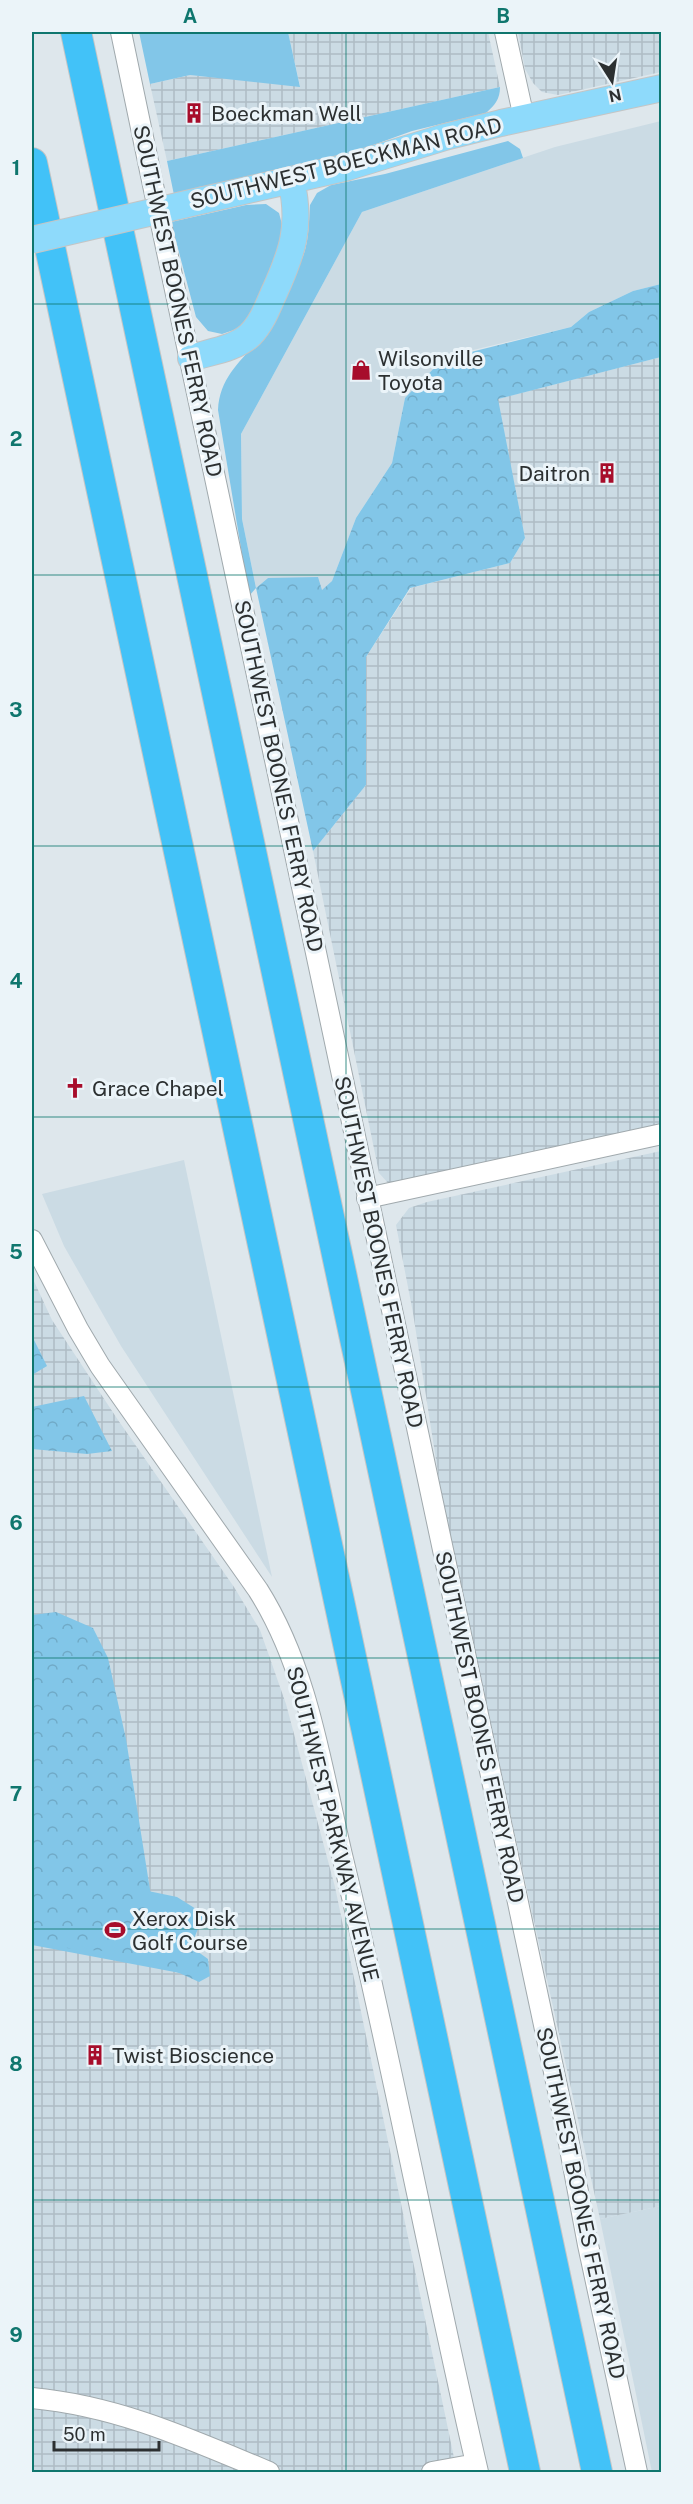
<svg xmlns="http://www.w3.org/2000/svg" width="693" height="2504" font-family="'Public Sans',sans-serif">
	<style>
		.built { fill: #cbdbe4 }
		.industrial { fill: url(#industrial-grid) }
		.grass { fill: #82c6e8 }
		.forest { fill: url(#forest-crowns) }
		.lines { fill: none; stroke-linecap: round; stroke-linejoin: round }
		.minor-casing { stroke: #a0a9ad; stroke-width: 22 }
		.major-casing { stroke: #c4c5c5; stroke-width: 28 }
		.highway-casing { stroke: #c4c5c5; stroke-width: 32 }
		.minor { stroke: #fff; stroke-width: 20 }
		.major { stroke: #8edafb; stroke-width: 26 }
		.highway { stroke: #42c2f8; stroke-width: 30 }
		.major-bridge-casing { stroke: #c4c5c5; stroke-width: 28; stroke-linecap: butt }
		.major-bridge { stroke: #8edafb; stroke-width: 26 }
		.grid { fill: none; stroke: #0f766e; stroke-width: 1.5; stroke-opacity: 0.55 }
		.labels { text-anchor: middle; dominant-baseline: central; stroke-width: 6; stroke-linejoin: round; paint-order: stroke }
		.poi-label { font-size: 21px; fill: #2c3031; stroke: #ebf4f9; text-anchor: start }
		.street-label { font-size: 21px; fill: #2c3031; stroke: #ebf4f9 }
		.neatline { fill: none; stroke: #0f766e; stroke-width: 2 }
		.grid-label { font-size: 20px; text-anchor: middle; font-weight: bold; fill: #0f766e }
	</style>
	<defs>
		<pattern id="industrial-grid" width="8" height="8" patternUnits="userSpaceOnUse" patternTransform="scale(1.5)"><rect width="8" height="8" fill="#cbdbe4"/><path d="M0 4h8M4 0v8" fill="none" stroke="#aebcc4"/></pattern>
		<pattern id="forest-crowns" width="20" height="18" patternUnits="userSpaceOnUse" patternTransform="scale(1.5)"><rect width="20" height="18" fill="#82c6e8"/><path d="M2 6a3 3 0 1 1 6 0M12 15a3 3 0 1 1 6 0" fill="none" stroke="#70aac7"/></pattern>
	</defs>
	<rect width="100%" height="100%" fill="#dee7ec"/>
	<!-- built -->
	<path class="built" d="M661,121V284L633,291L589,312L571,327L452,355L405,398L392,463L356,518L332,581L322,591L268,578L256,588L242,519L241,434L362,212L555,147Z
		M184,1160L272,1577L121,1346L64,1246L42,1194Z
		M661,2206V2472H652L600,2219Z"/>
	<!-- industrial -->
	<path class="industrial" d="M288,32H488L500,87L167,161L150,84L190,75L300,86Z
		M518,32H661V72L558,95L542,92L533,83L525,69Z
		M661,357V1127L399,1186L388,1183L379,1173L313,851L366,785V657L411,588L510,563L525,538L497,399Z
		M661,1151V2206L600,2219L446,1524L413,1313L396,1225L409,1208L427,1202Z
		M32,1277L52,1320L118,1420L234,1587L260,1630L286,1704L335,1887L457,2472H32Z"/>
	<!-- grass -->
	<path class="grass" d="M139,32H288L300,87L190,75L150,84Z
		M500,87C500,99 495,105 486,113L412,131L354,152L174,195L167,161Z
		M508,141L520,149L523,158L362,212L241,434L242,519L256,588L249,596L218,410C220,371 250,355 270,326C281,309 299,270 305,250C309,236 309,219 310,205L317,193L331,185L385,174Z
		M266,204L279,213L284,232L255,313L240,328L222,334L208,331L196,317L171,222L246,205Z
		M32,1876H76L177,1897L204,1914L180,1973L32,1945Z"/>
	<!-- forest -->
	<path class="forest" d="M661,284V357L498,399L525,538L510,563L410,588L366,657V785L313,851L256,588L268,578L318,577L322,590L332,581L356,518L392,463L405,398L443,359L571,327L589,312L633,291Z
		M32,1336L47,1366L32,1375Z
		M84,1396L112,1451L87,1454L32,1449V1407Z
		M56,1612L93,1628L108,1658L126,1739L155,1921L208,1959L210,1976L199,1982C175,1971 151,1959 125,1954C94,1949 62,1949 32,1944V1615Z"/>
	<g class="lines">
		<!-- minor casing -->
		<g class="minor-casing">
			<path id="minor" d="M121,32C267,733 418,1433 567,2133L588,2245L637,2472
				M505,32L524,118
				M367,1198L662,1134
				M32,1240L78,1329L100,1366L258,1590C308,1669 321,1765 342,1855C392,2060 430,2267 478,2472
				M32,2398C118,2406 190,2439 269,2472
				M432,2472L476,2464"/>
		</g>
		<!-- major casing -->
		<g class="major-casing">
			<path id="major" d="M204,200L348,167L445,137L501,123L662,88
				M191,358C209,352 235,349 250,335C261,324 267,309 273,295C292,254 302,226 291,180"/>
		</g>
		<!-- highway casing -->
		<g class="highway-casing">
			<path id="highway" d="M76,32L597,2472
				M32,163L525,2472"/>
		</g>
		<!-- minor -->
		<use href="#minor" class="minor"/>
		<!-- major -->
		<use href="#major" class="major"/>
		<!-- highway -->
		<use href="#highway" class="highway"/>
		<!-- major-bridge casing -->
		<g class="major-bridge-casing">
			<path id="major-bridge" d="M32,240L204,200"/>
		</g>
		<!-- major-bridge -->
		<use href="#major-bridge" class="major-bridge"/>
	</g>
	<!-- grid -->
	<path class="grid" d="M346,32V2472M32,304H662M32,575H662M32,846H662M32,1117H662M32,1387H662M32,1658H662M32,1929H662M32,2200H662"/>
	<!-- icons -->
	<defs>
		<g id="building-bare" transform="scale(1.62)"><path d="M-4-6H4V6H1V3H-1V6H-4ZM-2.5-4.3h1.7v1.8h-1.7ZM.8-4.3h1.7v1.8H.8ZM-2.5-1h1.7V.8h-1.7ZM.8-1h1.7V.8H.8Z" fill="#a70d2b" stroke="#ebf4f9" stroke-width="2.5" paint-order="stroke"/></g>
		<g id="shop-bare" transform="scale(1.62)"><path d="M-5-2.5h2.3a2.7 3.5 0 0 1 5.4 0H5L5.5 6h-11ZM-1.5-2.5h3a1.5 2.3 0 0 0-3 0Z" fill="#a70d2b" stroke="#ebf4f9" stroke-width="2.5" paint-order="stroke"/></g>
		<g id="church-bare" transform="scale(1.62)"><path d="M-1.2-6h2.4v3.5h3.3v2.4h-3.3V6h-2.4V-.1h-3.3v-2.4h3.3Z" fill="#a70d2b" stroke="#ebf4f9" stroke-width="2.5" paint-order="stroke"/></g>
		<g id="stadium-bare" transform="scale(1.62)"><path d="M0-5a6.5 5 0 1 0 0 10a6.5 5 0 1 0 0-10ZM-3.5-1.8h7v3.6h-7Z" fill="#a70d2b" stroke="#ebf4f9" stroke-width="2.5" paint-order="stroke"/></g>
	</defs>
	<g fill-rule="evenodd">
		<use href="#building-bare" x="194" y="113"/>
		<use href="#shop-bare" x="361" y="370"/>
		<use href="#building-bare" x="607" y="473"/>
		<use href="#church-bare" x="75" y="1088"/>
		<use href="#stadium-bare" x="115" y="1930"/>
		<use href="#building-bare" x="95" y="2055"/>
	</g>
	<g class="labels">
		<!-- poi labels -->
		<g class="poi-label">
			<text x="211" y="113">Boeckman Well</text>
			<text x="378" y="358">Wilsonville<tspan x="378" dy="24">Toyota</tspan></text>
			<text x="590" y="473" text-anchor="end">Daitron</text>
			<text x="92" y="1088">Grace Chapel</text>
			<text x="132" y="1918">Xerox Disk<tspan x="132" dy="24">Golf Course</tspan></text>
			<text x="112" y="2055">Twist Bioscience</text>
		</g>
		<!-- street labels -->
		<g class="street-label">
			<text transform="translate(346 163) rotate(-14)">SOUTHWEST BOECKMAN ROAD</text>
			<text transform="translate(178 301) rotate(78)">SOUTHWEST BOONES FERRY ROAD</text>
			<text transform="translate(279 776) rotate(78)">SOUTHWEST BOONES FERRY ROAD</text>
			<text transform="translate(379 1252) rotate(78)">SOUTHWEST BOONES FERRY ROAD</text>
			<text transform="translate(480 1727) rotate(78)">SOUTHWEST BOONES FERRY ROAD</text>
			<text transform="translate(333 1824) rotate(76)">SOUTHWEST PARKWAY AVENUE</text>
			<text transform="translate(581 2203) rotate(78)">SOUTHWEST BOONES FERRY ROAD</text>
		</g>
	</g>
	<!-- border -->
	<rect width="693" height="2504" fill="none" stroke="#ebf4f9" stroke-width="66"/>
	<!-- north arrow -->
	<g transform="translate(612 81) rotate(168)" stroke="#ebf4f9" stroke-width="4.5" paint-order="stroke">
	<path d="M0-4.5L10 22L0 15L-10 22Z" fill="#2c3031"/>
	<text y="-9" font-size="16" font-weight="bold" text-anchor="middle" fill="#2c3031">N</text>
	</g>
	<!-- scale -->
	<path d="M54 2441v9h105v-9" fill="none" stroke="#2c3031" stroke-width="3"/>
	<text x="63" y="2441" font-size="18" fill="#2c3031" stroke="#ebf4f9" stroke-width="4.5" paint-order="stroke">50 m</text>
	<rect x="33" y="33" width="627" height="2438" class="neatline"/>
	<g class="grid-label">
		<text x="190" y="23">A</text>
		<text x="503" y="23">B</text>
		<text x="16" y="175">1</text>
		<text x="16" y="446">2</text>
		<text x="16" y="717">3</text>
		<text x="16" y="988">4</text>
		<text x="16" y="1259">5</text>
		<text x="16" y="1530">6</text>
		<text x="16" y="1801">7</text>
		<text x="16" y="2071">8</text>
		<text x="16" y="2342">9</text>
	</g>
</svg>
